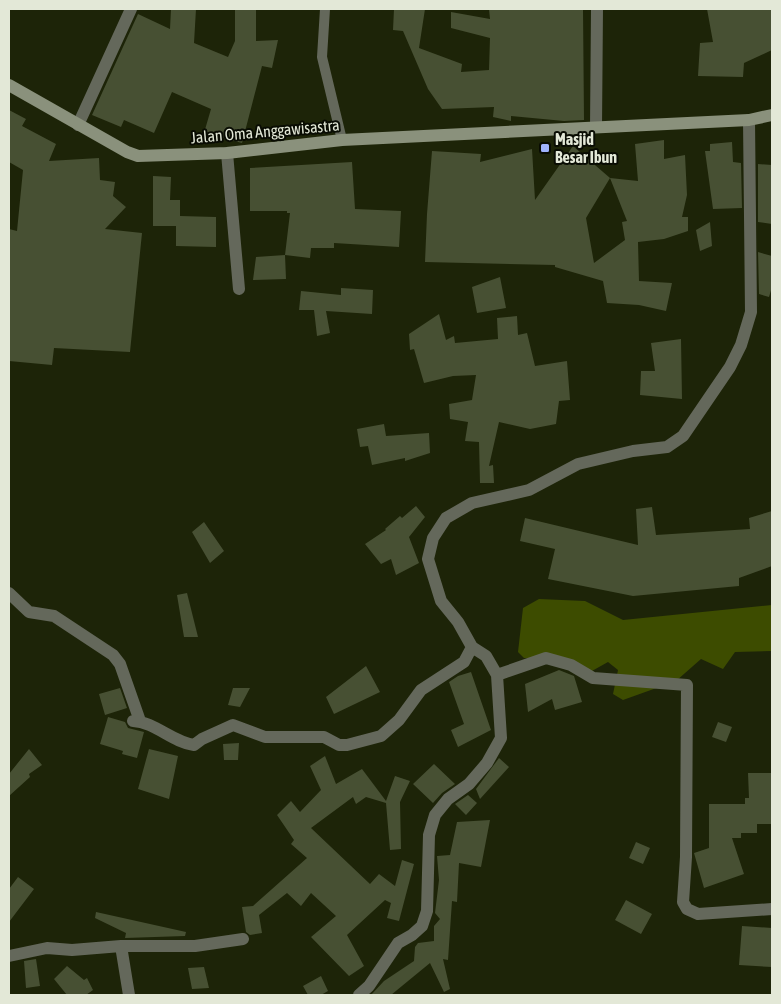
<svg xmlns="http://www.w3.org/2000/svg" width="781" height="1004" font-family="'Asap Condensed',sans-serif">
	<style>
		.forest { fill: #3d4c00 }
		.building { fill: #475033; fill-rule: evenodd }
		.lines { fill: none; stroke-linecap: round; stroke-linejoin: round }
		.service { stroke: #64685b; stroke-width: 10 }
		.minor { stroke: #64685b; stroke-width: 12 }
		.secondary { stroke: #8a917c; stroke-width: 12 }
		.poi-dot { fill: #9fb3fd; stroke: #090c03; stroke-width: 2 }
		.labels { text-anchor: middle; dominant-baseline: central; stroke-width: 4; stroke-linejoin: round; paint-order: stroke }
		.street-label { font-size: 16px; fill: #e3e8d7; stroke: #090c03 }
		.poi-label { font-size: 16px; font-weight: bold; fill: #e3e8d7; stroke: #090c03; text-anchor: start }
	</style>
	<rect width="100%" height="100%" fill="#1d2408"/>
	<!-- forest -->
	<path class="forest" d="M539,599L585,601L623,620L772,605V651L735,652L723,669L701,659L676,681L623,700L613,694L618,670L608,662L583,676L565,659L524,658L518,652L523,608Z"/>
	<!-- building -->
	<path class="building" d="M171,9H196L194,43L228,57L235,41V9H256V41L278,40L272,68L262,66L242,143L204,133L211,109L172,92L154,133L124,120L121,127L92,115L138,14L170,29Z
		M394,9H425L419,48L462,64L461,72L489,70L490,38L451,28V12L490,19L489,9H583L584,120L564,121L511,116V121L493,117L494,107L442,109L428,89L403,31L393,30Z
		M707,9H772V50L744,63L743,77L698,76L700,43L713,42Z
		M9,110L26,119L22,126L56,144L49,161L99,158L100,180L115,182L113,196L126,207L105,229L142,233L130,352L54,348L52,365L9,361V229L17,231L23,170L9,162Z
		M664,140V159L685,155L687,195L682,217H688V231L664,239L638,242L639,281L672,283L666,311L639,305L607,303L603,281L555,267V265L425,262L427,214L432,151L481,154L480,162L532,149L535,200L573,146L610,178L638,181L635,144ZM610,178L627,221L622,222L625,240L594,263L586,218Z
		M732,142L733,162L741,163L742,208L713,209L705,151H710V144Z
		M352,162L355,209L401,211L399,247L334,243V248H311L310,258L285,255L290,213H287V211H250V168Z
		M758,164L772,165V224L758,222Z
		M153,176L171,177L170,200H180V216L216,217V247L176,246V226H153Z
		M710,222L712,246L700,251L696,230Z
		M758,252L772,256V287L769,297L759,294Z
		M285,255L286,279L253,280L256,257Z
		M500,277L506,308L477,313L472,287Z
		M341,288L373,290L372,314L326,311L330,333L317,336L314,310H299L301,291L341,295Z
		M439,314L446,340L454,336L455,343L498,339L497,318L517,316L518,335L527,333L535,366L567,361L570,400L559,401L556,424L530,429L499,422L489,466L493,465L494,483H480L479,442L465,441L468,422L450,419L449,404L472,400L476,375L453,376L424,383L414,349L410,350L409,334Z
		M681,339L682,399L640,395L641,371H655L651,343Z
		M384,424L386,436L429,433L430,453L405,461V458L372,465L368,446L360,447L357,429Z
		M416,506L425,517L409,537L419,563L396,575L391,559L381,564L365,544L386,530L385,529L400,516L402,518Z
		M652,507L656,535L750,529L749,518L772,511V566L739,578V586L633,596L548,579L555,549L520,541L525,518L638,545L636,509Z
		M204,522L224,551L210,563L192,532Z
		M187,593L198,637H184L177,595Z
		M366,666L380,692L334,714L326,697Z
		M559,670L574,676L582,702L555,710L552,699L528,712L525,684Z
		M471,672L491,730L458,747L451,730L464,724L449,682L458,676Z
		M120,688L127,708L105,715L99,694Z
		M233,688H250L240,707L228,705Z
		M108,717L125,722L128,728L144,732L137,758L122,754L123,751L100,744Z
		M718,722L732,727L726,742L712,737Z
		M239,743L238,760H224L223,744Z
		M29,749L42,765L29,774L30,777L9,796V774Z
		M149,749L178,756L169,799L138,789Z
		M325,756L336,784L362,769L386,801L395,776L410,781L400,802L401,849L390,850L386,803L366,797L356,804L353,797L311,828L370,884L379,874L395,886L402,860L414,864L399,921L387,918L391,903L385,900L347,935L364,966L349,976L311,937L336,916L311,893L301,906L287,893L259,915L262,933L250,935L246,932L242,907L253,906L307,858L291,844L294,840L277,815L291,801L300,812L321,790L310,766Z
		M499,758L509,767L480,799L476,789Z
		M434,764L455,784L442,793L433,803L413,784Z
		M748,773H772V824H757V833H741V838H732L744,874L704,888L694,853L709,848V804H745V798H749Z
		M468,795L477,803L466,815L455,804Z
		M490,820L481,867L459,863L457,902L452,901L448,960L443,959L450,989L444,992L430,963L391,995H371L384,981L414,961L415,947L418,943L434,941V926L440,919L435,913L439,880L437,856L450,855L457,822Z
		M636,842L650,848L643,864L629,858Z
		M18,877L34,889L9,922V889Z
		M626,900L652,914L641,934L615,920Z
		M96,912L186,932L185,936L125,938L126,933L95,918Z
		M742,926L772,928V967L739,965Z
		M36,959L40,986L26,988L24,961Z
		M67,966L84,980L87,978L93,990L86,995H67L54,979Z
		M204,967L209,988L192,989L188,968Z
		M321,976L328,991L321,995H308L303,986Z"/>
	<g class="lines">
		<!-- service -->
		<path class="service" d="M325,9L322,57L342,140"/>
		<!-- minor -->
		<path class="minor" d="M78,125L131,9
			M596,127L597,9
			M227,153L239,289
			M9,593L29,612L54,616L113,655L120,664L140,721
			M497,675L546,658L571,665L593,678L687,685L686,857L683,902L687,909L698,914L772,909
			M133,721C155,722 172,742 194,745L202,739L233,725L265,737H324L339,745H347L381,736L399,720L421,690L464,662L472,647
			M121,946H195L243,939
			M9,956L47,948L72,950L121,946L129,995
			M359,995L369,986L398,943L412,935L422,926L427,911L429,835L435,815L448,799L469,784L487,763L501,738L497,675L486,656L472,647L458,622L441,601L428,559L433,538L446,518L472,503L529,490L578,464L633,451L667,447L683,436L730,367L741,345L751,312L749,120"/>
		<!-- secondary -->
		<path class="secondary" d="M9,85L127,152L138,156L227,153L342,140L749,120L772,115"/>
	</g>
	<!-- markers -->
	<rect class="poi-dot" x="540" y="143" width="10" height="10" rx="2.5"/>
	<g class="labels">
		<!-- street labels -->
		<g class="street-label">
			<text transform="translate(265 131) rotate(-5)">Jalan Oma Anggawisastra</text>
		</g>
		<!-- poi labels -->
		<g class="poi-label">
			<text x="555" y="139">Masjid<tspan x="555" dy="18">Besar Ibun</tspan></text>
		</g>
	</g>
	<!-- border -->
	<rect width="781" height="1004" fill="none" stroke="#e3e8d7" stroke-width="20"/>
</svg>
